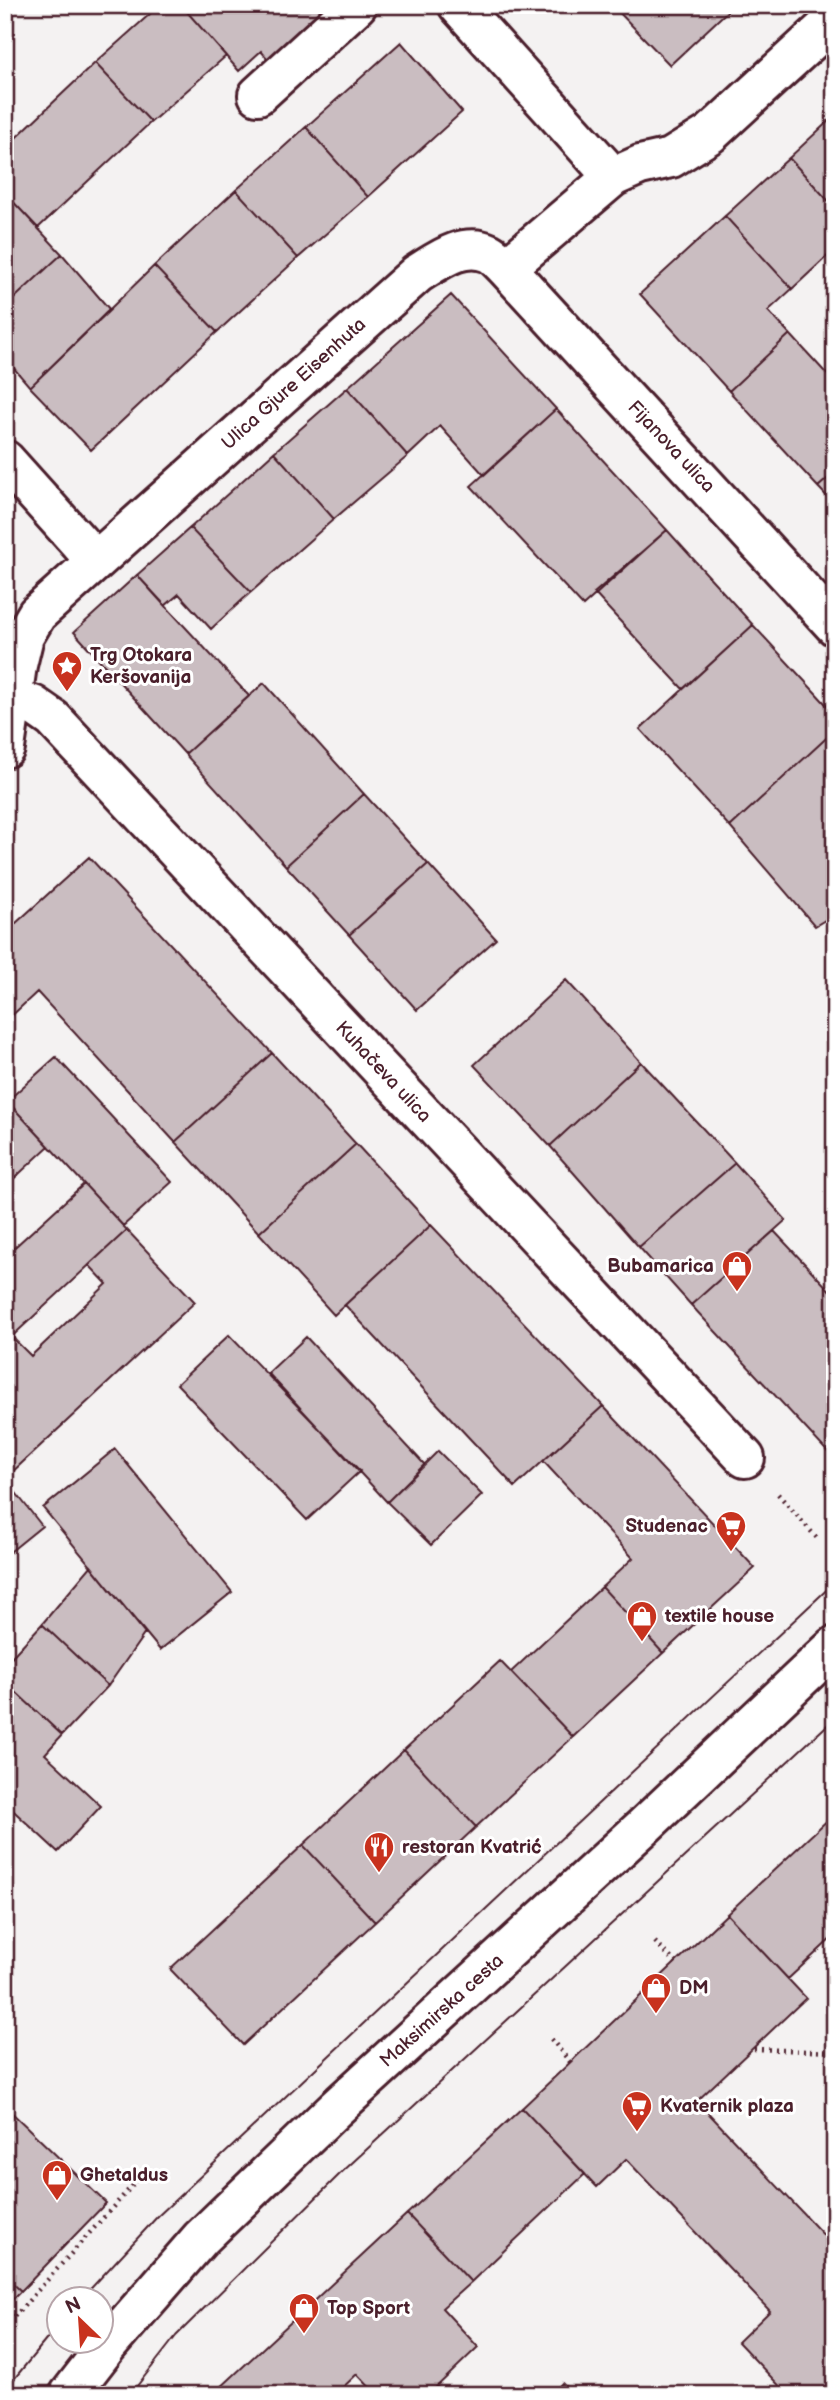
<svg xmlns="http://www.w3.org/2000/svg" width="840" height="2400" font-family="'Balsamiq Sans',sans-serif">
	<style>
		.building { fill: #cabdc1; stroke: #4a1f2b; stroke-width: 2 }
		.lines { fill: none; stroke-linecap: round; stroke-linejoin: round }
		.minor-casing { stroke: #4a1f2b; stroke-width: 44 }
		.major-casing { stroke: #4a1f2b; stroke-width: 44 }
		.path { stroke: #4a1f2b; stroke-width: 4.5; stroke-dasharray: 2 5; stroke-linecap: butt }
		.minor { stroke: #fff; stroke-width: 38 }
		.major { stroke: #fff; stroke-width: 38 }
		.tram { stroke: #4a1f2b; stroke-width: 2 }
		.labels { text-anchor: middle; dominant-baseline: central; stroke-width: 6; stroke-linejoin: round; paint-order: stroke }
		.street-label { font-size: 19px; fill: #4a1f2b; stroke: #fff }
		.poi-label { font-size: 19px; font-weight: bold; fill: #4a1f2b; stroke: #fff; text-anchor: start }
	</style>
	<rect width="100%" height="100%" fill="#f4f2f2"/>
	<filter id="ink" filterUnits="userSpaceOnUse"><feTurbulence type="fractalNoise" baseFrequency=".0143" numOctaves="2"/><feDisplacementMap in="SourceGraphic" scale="14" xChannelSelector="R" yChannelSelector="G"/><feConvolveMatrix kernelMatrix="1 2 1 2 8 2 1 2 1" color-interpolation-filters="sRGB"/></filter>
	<g filter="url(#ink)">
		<!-- building -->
		<path class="building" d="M160,5H181L226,56L151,122L95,63Z
			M181,5H340L273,65L261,51L239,71Z
			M612,5H734L670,65Z
			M401,42L462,112L368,197L306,127Z
			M95,63L151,122L38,228L5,193V148Z
			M835,115V208L789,158Z
			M306,127L368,197L298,258L236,190Z
			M789,158L835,208V249L792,289L725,216Z
			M236,190L298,258L217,332L154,266Z
			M5,193L62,254L5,307Z
			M725,216L792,289L768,311L790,334L729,391L640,294Z
			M62,254L110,310L30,387L5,358V307Z
			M154,266L217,332L91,450L30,387Z
			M451,295L556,409L484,475L440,426L408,456L347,388Z
			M790,334L835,383V472L818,487L729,391Z
			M347,388L408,456L334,519L274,452Z
			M556,409L667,530L583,606L471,486Z
			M274,452L334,519L251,592L190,528Z
			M835,472V505L818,487Z
			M190,528L251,592L211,629L179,594L165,606L137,575Z
			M667,530L753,625L683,689L594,593Z
			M137,575L249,696L185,754L74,632Z
			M753,625L835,714V730L730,827L640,729Z
			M264,683L364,794L286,866L185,754Z
			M835,730V914L815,926L730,827Z
			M364,794L428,864L349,935L286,866Z
			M89,857L272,1053L175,1142L37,992L5,1022V933Z
			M428,864L496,939L417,1010L349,935Z
			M566,980L641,1062L550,1146L474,1065Z
			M272,1053L356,1144L259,1233L175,1142Z
			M56,1057L172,1182L123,1226L7,1101Z
			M641,1062L735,1163L639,1247L550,1146Z
			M7,1101L49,1146L5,1187V1102Z
			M356,1144L431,1225L334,1315L259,1233Z
			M735,1163L786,1220L691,1305L639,1247Z
			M84,1184L127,1230L5,1343V1256Z
			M431,1225L603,1406L515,1487L345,1305Z
			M127,1230L195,1302L10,1474L5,1469V1343L12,1337L31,1356L107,1284L89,1265Z
			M774,1231L835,1296V1460L691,1305Z
			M229,1335L360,1471L307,1520L177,1384Z
			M306,1337L425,1465L387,1502L268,1373Z
			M603,1406L755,1568L663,1653L602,1587L633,1558L543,1461Z
			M115,1449L232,1592L160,1650L43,1508Z
			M438,1451L482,1495L431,1545L387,1502Z
			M13,1489L42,1526L5,1556V1495Z
			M91,1566L145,1633L108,1686L42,1624Z
			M602,1587L663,1653L573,1737L511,1672Z
			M42,1624L108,1686L62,1735L5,1682V1664Z
			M500,1661L573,1737L476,1827L404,1750Z
			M5,1682L62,1735L45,1754L101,1806L58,1852L5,1803Z
			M404,1750L476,1827L375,1922L303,1845Z
			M834,1814L835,1935L788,1979L727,1914Z
			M303,1845L375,1922L243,2045L170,1969Z
			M727,1914L806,1998L697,2101L831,2243L835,2239V2395H788L738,2342L770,2311L626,2159L597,2187L522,2108Z
			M522,2108L585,2174L471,2282L407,2214Z
			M9,2110L106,2203L21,2291L5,2276V2114Z
			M407,2214L471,2282L442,2308L478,2347L428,2395H377L357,2374L335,2395H223L218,2390Z
			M5,2276L21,2291L5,2307Z
			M562,2383L574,2395H551Z"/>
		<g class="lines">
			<!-- minor casing -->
			<g class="minor-casing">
				<path id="minor" d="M458,5L613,177
					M258,95L357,5
					M506,268L613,177L640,165L671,158L710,134L835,19
					M5,460L95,560
					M12,698L33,705L53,719L745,1458
					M5,748L17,665L24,636L37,614L417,274C438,261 463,241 489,253C495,256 501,263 506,268L835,626"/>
			</g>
			<!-- major casing -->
			<g class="major-casing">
				<path id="major" d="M69,2395L107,2346L201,2238L335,2109L642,1828L835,1646"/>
			</g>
			<!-- path -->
			<path class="path" d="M778,1494L817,1538
				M655,1942L676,1963
				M551,2039L570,2062
				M754,2049L835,2052
				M5,2327L149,2167"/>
			<!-- minor -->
			<use href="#minor" class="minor"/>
			<!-- major -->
			<use href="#major" class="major"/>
			<!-- tram -->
			<path class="tram" d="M82,2298L158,2216L835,1582
				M5,2390L60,2323
				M130,2395L176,2336L340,2174L835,1718"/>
		</g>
	</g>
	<!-- icons -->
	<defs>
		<g id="sight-pin" transform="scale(1.575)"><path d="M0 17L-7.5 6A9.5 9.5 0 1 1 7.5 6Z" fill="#c8321e" stroke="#fff"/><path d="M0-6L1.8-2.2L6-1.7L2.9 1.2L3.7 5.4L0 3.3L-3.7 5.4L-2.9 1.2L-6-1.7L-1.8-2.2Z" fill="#fff"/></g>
		<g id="shop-pin" transform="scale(1.575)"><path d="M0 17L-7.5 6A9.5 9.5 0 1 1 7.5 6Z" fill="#c8321e" stroke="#fff"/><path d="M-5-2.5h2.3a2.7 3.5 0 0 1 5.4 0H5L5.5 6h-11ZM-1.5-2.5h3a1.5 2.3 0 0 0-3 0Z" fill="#fff"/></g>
		<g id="supermarket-pin" transform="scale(1.575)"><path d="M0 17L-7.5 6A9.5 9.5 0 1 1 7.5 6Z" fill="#c8321e" stroke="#fff"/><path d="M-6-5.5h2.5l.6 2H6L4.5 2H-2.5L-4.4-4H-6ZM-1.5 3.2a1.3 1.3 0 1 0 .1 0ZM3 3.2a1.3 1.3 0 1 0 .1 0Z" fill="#fff"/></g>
		<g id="restaurant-pin" transform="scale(1.575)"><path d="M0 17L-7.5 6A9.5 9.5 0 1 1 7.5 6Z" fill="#c8321e" stroke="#fff"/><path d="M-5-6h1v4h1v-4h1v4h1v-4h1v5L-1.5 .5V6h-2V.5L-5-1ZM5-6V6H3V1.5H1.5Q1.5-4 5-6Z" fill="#fff"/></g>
	</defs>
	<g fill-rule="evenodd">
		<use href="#sight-pin" x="67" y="666"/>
		<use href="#shop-pin" x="737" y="1266"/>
		<use href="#supermarket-pin" x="731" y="1526"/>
		<use href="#shop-pin" x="642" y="1616"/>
		<use href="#restaurant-pin" x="379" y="1847"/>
		<use href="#shop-pin" x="656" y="1988"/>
		<use href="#supermarket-pin" x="637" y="2106"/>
		<use href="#shop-pin" x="57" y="2175"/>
		<use href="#shop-pin" x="304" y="2308"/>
	</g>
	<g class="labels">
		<!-- street labels -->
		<g class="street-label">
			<text transform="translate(294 384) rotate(-42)">Ulica Gjure Eisenhuta</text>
			<text transform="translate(671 447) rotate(47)">Fijanova ulica</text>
			<text transform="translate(383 1072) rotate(47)">Kuhačeva ulica</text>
			<text transform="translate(442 2011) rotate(-42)">Maksimirska cesta</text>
		</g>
		<!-- poi labels -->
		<g class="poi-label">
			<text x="90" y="655">Trg Otokara<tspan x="90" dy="22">Keršovanija</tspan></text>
			<text x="714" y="1266" text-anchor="end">Bubamarica</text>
			<text x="708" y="1526" text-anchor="end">Studenac</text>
			<text x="665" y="1616">textile house</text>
			<text x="402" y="1847">restoran Kvatrić</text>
			<text x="679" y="1988">DM</text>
			<text x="660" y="2106">Kvaternik plaza</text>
			<text x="80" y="2175">Ghetaldus</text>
			<text x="327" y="2308">Top Sport</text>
		</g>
	</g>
	<!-- margin -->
	<rect width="840" height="2400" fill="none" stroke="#fff" stroke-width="28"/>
	<rect x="14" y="14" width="812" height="2372" fill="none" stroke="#4a1f2b" stroke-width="2.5" filter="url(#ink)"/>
	<!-- north arrow -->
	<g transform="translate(80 2320) rotate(335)"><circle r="33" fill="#ffffff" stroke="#b7a5aa" stroke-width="2"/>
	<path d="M0-5L12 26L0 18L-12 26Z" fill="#c8321e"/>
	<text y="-10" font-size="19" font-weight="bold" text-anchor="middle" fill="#4a1f2b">N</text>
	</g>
</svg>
